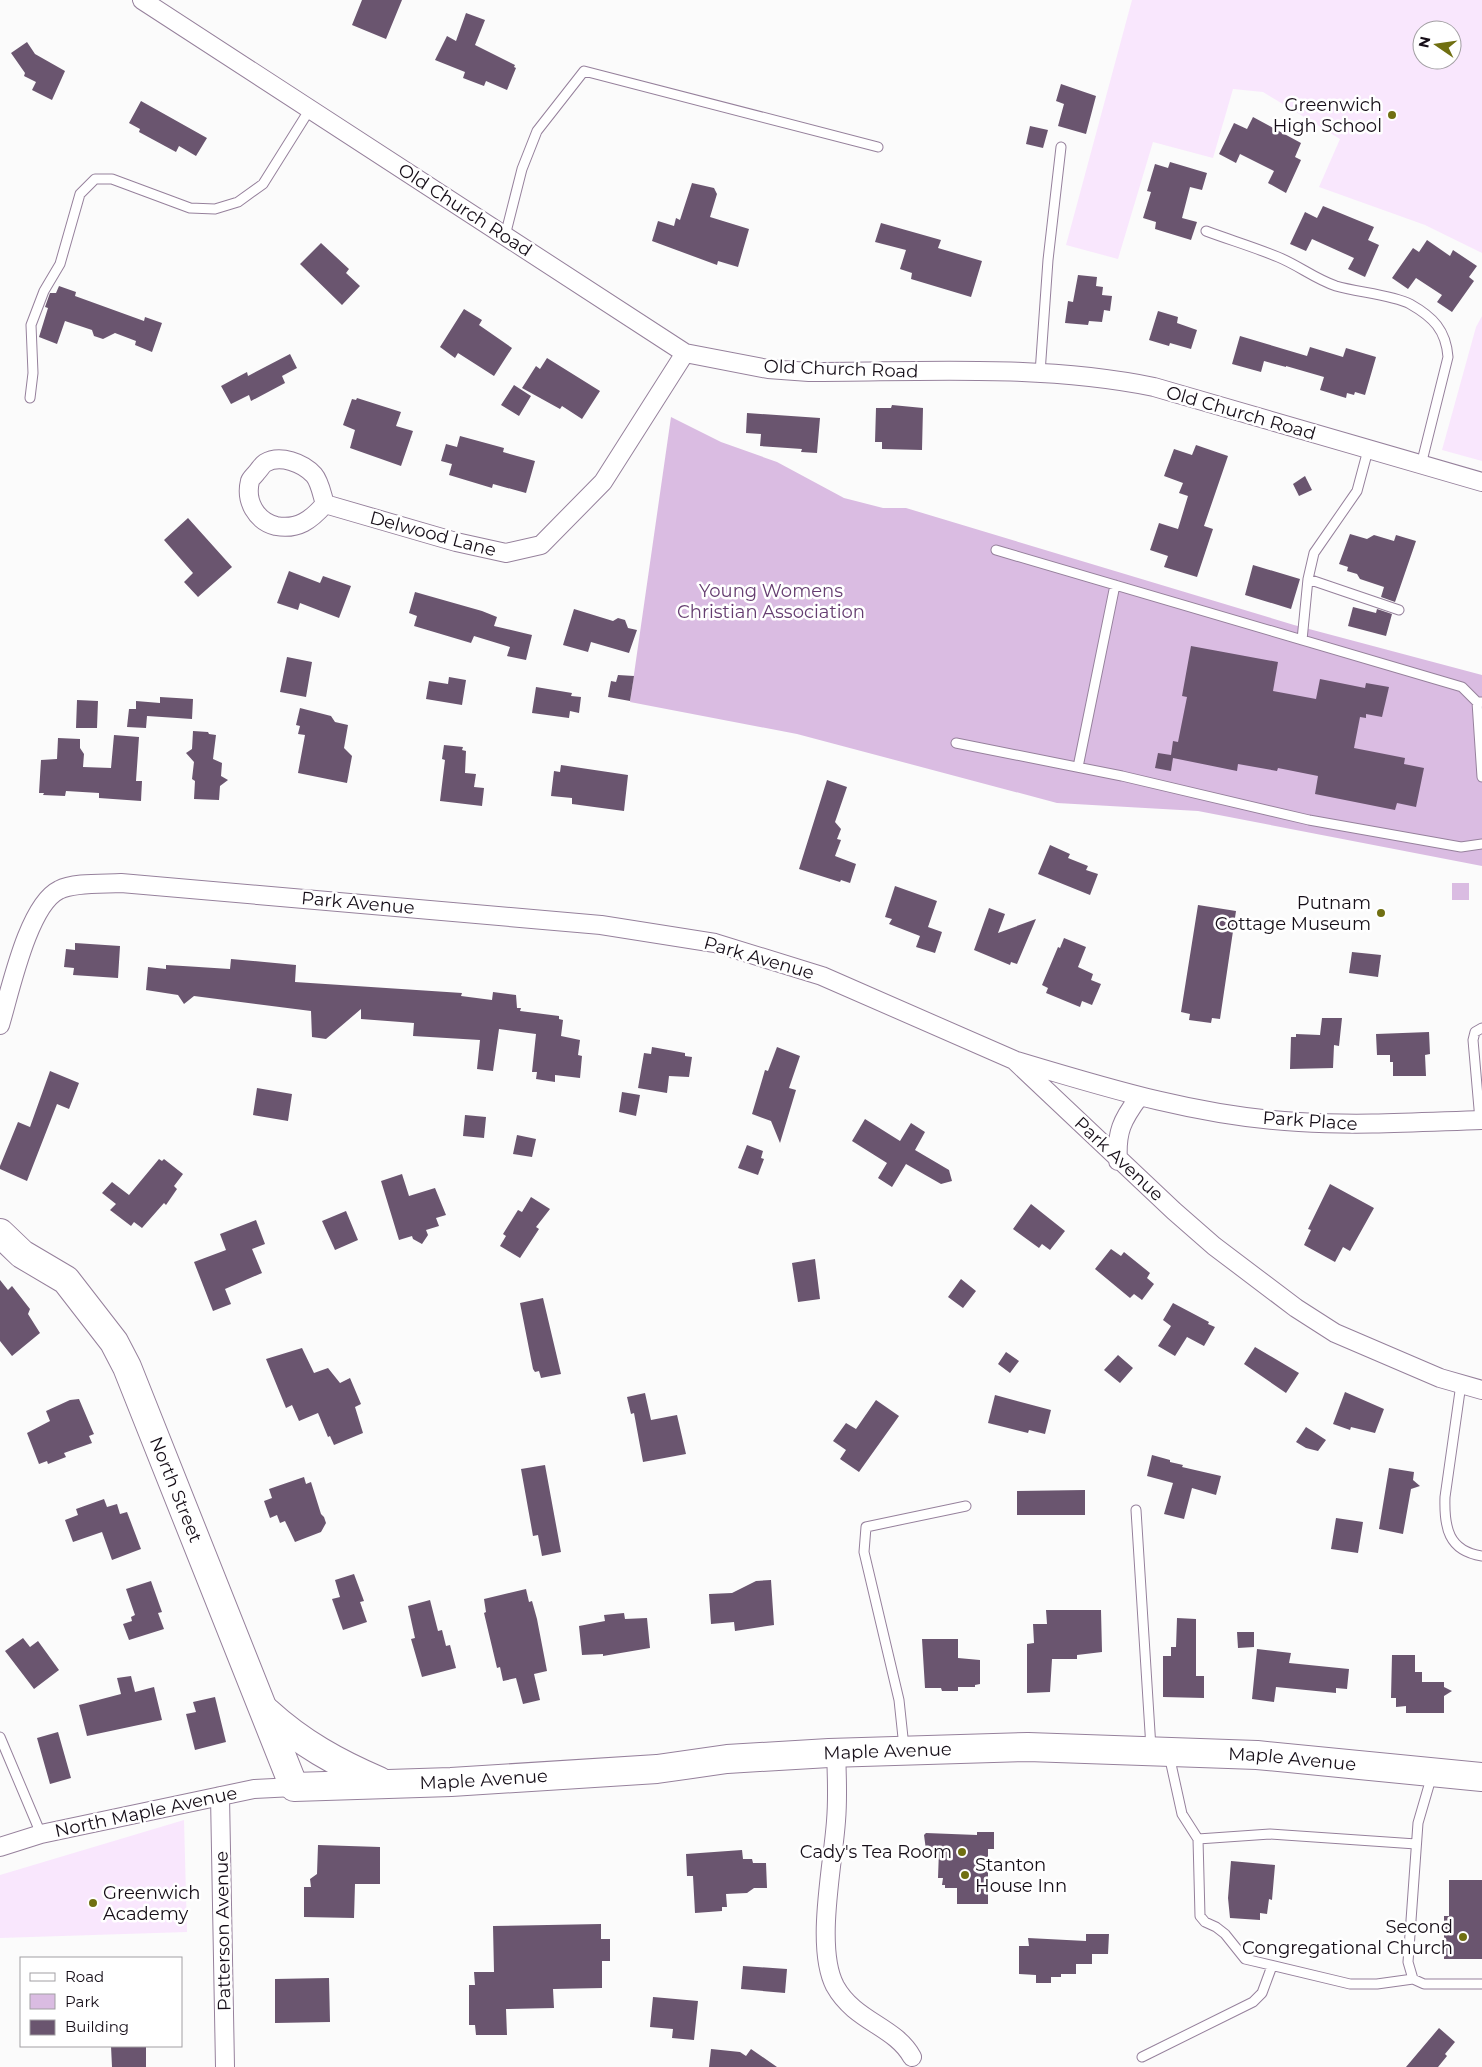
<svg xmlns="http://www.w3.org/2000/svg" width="1482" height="2067" font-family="Montserrat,sans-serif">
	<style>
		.built { fill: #f9e7fd; fill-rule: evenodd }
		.green { fill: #dabce2 }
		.building { fill: #6a556f }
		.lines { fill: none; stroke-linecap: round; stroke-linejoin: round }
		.service-casing { stroke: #96819c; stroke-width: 11 }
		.minor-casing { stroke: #96819c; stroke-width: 20 }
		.primary-casing { stroke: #96819c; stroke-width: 30 }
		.service { stroke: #fff; stroke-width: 9 }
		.minor { stroke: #fff; stroke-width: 18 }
		.primary { stroke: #fff; stroke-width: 28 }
		.poi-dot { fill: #706f11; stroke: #fff; stroke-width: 2 }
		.labels { text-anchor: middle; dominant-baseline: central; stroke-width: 5; stroke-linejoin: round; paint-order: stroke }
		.poi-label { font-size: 18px; fill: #160e18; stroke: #fff; text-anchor: end }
		.street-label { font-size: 18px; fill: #160e18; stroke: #fff }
		.park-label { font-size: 18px; fill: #653d70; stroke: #fff }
	</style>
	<rect width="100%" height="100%" fill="#fbfbfb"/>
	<!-- built -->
	<path class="built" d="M1132,0H1482V253L1425,225L1319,187L1340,139L1263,92L1233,89L1213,158L1153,142L1118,259L1066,245ZM1422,30H1452V60H1422Z
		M1482,316V461L1442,450L1476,327Z
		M184,1820L187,1932L0,1938V1875Z"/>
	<!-- green -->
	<path class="green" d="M671,417L721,442L777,462L844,498L883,508H906L1294,625L1482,675V866L1198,811L1057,803L797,734L630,702Z
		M1452,883H1469V900H1452Z"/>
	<!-- building -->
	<path class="building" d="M362,0H402L386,39L352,25Z
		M466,13L485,20L475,45L515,65L514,67L516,68L507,90L486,81L484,86L463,78L465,72L435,60L447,36L456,41Z
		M27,42L35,54L65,71L52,100L32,90L36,82L24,76L25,73L11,53Z
		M1061,84L1096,96L1086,134L1058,126L1064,104L1056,101Z
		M141,101L207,138L196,156L179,146L176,152L139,132L140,129L129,123Z
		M1253,117L1301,143L1295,157L1301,160L1286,193L1268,183L1274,171L1240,154L1236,163L1219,154L1234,123L1247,129Z
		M1030,126L1048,130L1043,148L1026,144Z
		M1170,162L1207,173L1202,190L1190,187L1182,218L1197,222L1191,240L1155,229L1156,222L1143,218L1151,192L1147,191L1155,164L1168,168Z
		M692,183L714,188L717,194L710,217L749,229L738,267L718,261L717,265L652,241L658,221L674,226L676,218L680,220Z
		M1323,206L1374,227L1368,240L1379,245L1365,277L1348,269L1354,258L1312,239L1306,251L1290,244L1305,212L1317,218Z
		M881,223L941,240L938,248L982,261L971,297L911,279L912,273L900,269L906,250L875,242Z
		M1427,240L1450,256L1453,250L1477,266L1469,277L1474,281L1452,312L1437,302L1442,295L1416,278L1408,289L1392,278L1413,248L1419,252Z
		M321,243L349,269L346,273L360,286L342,305L300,264Z
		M1078,275L1097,277L1096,286L1103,287L1102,295L1112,296L1110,311L1104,310L1102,322L1089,321L1088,325L1065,323L1068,301L1073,302Z
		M59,286L76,292L75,296L144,321L145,317L162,323L152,352L135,345L136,341L115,333L103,339L94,336L92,330L65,321L57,344L39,337L48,308L45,307L50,293H56Z
		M464,309L482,320L479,325L512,348L494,376L458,353L455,358L440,347Z
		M1158,311L1178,317L1177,323L1197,330L1191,349L1170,343L1169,346L1149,340Z
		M1240,336L1307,356L1310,347L1343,357L1346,348L1376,357L1365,395L1355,392L1354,395L1347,393L1346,398L1320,390L1324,377L1286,366V367L1264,361L1261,372L1232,364Z
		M290,354L297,368L282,376L285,383L251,401L249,395L231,404L221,386L247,372L248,376Z
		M547,358L600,391L582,419L562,406L560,409L522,388L536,366L540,369Z
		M514,385L531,396L519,416L501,405Z
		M357,398L401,412L396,426L413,431L401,466L350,448L355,430L343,425L352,399L356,400Z
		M892,405L923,408L922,450L882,449V442H875L876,408H891Z
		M747,413L820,418L817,453L801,452L802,449L760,446L761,434L746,433Z
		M460,436L504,448L503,452L535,461L526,493L493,484L492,488L449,475L452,464L441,461L446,444L457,447Z
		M1196,445L1228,456L1204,526L1213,529L1197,577L1164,567L1168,556L1150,550L1159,523L1178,529L1188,496L1179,493L1183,483L1164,476L1174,449L1192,455Z
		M1305,476L1312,490L1299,496L1293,484Z
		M188,518L232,567L198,597L184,582L193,573L164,540Z
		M1350,534L1367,539L1374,535L1394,541L1396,535L1416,541L1395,602L1381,597L1384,587L1360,579L1357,574L1347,571L1348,567L1339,564Z
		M1253,565L1300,579L1291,609L1245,595Z
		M289,571L320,583L323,576L351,586L339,618L300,603L298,610L277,603Z
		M415,592L482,611L497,617L494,626L532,635L526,660L507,656L510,647L474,636L471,643L414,626L417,616L409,613Z
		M1353,607L1376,613L1377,609L1392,614L1386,636L1348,626Z
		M574,609L613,621L618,618L625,620L628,628L637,630L629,653L591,642L588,652L563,645Z
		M1191,646L1278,662L1273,691L1316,699L1320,679L1365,688L1366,683L1389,687L1382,717L1366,714V718L1360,717L1354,748L1405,758L1404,764L1424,768L1416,807L1397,803L1395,810L1315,794L1318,776L1278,768L1277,771L1238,764L1237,771L1173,758L1171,771L1155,768L1158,753L1171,755L1173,741L1178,742L1187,697L1182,696Z
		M287,657L312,662L306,697L280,692Z
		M618,675L634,676L630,701L608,697L611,681L616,682Z
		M449,677L466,680L462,705L426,699L429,681L448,684Z
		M536,687L572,693L571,696L581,697L579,713L570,711L569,718L532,713Z
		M160,697L193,699L192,719L147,716L146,728L127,727L129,709H136V701L160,703Z
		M77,700L98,701L97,728H76Z
		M300,708L331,716L335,722L348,725L344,748L352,756L347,783L298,773L305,735L298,734L300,726L296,725Z
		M193,731L208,732L209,734L216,735L213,759L222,763L221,776L228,780L220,786L219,800L194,799L195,781L192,779L194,762L186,753L192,749Z
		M114,735L139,737L136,781H142L141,801L99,798V793L66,791L65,796L43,795L44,793H39L41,760L57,759L58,738L80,739V748L84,754L83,767L111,768Z
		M444,745L463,747L462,750L466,751L465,773L476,774L474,787L484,788L482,806L440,801L445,760L442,759Z
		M561,765L628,775L624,811L572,804V798L551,796L554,771L560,772Z
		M827,780L847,787L835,822L841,829L837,839L841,840L835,856L856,864L850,883L841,880L840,882L799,869Z
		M1050,845L1070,854L1068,858L1088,866L1086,870L1098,874L1090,895L1038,874Z
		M895,886L937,901L928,927L942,932L935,953L916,947L920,936L889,924L892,919L885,917Z
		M1198,905L1236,911L1220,1019L1212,1018L1211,1023L1189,1020L1190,1014L1181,1012Z
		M989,908L1005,914L998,933L1036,919L1017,964L1011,962L1010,965L974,950Z
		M1064,938L1086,947L1078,967L1093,974L1091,980L1101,984L1092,1005L1082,1001L1080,1007L1046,993L1048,988L1042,985L1058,947L1060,948Z
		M75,943L120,946L118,978L73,975L74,968L64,967L66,949L75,950Z
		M1352,952L1381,955L1378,977L1349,973Z
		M231,959L296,965L295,982L462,993L461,996L492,1000L493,992L516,995L517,1008H521L520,1011L559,1016V1019L563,1020L561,1036L580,1040L578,1055L582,1056L580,1078L555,1075V1082L536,1079L537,1072H532L536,1034L499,1029L493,1071L477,1069L480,1040L413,1036L414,1023L361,1019V1009L326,1039L312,1037L311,1011L194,996L184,1004L178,995L146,990L148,967L166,969V965L183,966L230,969Z
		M1322,1018H1342L1339,1046L1334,1045L1333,1068L1290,1069L1291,1037H1296V1034L1320,1035Z
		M1429,1032L1430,1054L1425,1055L1426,1076H1393V1062H1390V1055H1377L1376,1034Z
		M652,1047L685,1053V1056L692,1057L689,1077L669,1076L667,1093L638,1088L644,1053L651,1054Z
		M777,1047L800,1056L789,1088L796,1090L780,1143L771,1121L752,1114L765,1070L768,1071Z
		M50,1071L79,1083L69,1109L57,1104L27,1181L0,1169V1166L18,1122L30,1127Z
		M257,1088L292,1094L288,1121L253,1115Z
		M622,1092L640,1095L636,1116L619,1112Z
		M465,1115L486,1117L484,1138L463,1136Z
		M865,1119L900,1141L911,1123L925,1132L915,1150L949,1170L952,1181L941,1184L906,1164L892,1187L878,1178L887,1163L852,1141Z
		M517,1135L536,1139L532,1157L513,1154Z
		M747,1145L763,1151L761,1158L764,1159L758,1175L738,1168Z
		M159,1159L162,1161L164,1159L183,1174L174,1186L177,1189L166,1205L164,1203L142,1228L134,1222L131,1226L110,1210L116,1204L102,1193L112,1182L129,1195Z
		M402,1174L409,1196L435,1188L446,1215L436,1218L439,1226L426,1230L428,1235L422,1244L413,1239L412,1236L399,1240L381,1181Z
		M1330,1184L1374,1208L1350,1251L1343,1247L1335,1262L1304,1245L1311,1230L1308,1229Z
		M531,1197L550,1209L536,1227L539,1229L520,1258L500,1246L506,1236L503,1234L518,1210L522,1212Z
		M1031,1204L1065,1231L1050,1250L1042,1244L1039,1248L1013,1229Z
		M346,1211L358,1240L335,1250L322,1221Z
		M256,1220L265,1244L252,1249L262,1273L225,1289L231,1304L213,1311L194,1262L226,1250L220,1234Z
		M1111,1249L1121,1256L1124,1252L1150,1273L1147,1278L1154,1284L1142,1300L1134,1294L1130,1298L1095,1269Z
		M815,1259L820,1299L798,1302L792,1263Z
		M961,1279L976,1291L963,1308L948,1297Z
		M0,1280L8,1290L12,1286L30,1309L28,1314L40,1333L12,1356L0,1341Z
		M543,1298L561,1374L541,1378L539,1371L535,1372L533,1369L520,1303Z
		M1173,1303L1209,1322L1208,1324L1215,1327L1204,1346L1187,1337L1175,1356L1158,1346L1171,1326L1163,1320Z
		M1255,1347L1299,1373L1286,1393L1244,1364Z
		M302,1348L314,1373L328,1368L340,1383L350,1378L361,1404L355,1407L363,1433L334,1445L330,1436L328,1437L318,1413L299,1421L292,1405L286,1408L266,1359Z
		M1006,1352L1019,1361L1010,1373L998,1364Z
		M1118,1355L1133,1368L1120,1383L1104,1370Z
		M1345,1392L1384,1409L1375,1433L1351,1427L1350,1430L1333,1424Z
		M645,1393L651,1420L677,1415L686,1454L643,1462L634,1413L631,1414L627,1397Z
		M995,1395L1051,1410L1045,1434L1029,1430L1028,1433L988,1423Z
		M79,1399L93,1432L94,1434L89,1436L92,1443L64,1453L66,1457L48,1464L47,1461L39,1464L27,1433L50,1421L46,1411L70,1400Z
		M876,1400L899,1416L859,1472L840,1459L846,1450L833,1441L846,1423L856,1429Z
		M1306,1427L1326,1440L1318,1451L1306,1448L1296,1442Z
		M1152,1455L1170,1460V1462L1183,1465L1182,1467L1221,1476L1216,1495L1192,1488L1184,1519L1164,1514L1173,1483L1147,1476Z
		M545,1465L561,1552L542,1556L538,1535L533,1536L521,1469Z
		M1389,1468L1414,1472L1413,1480L1420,1486L1411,1489L1403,1534L1379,1529Z
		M304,1477L306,1484L311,1482L321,1514L324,1517L326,1523L321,1532L295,1542L285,1521L280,1523L277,1515L270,1518L264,1501L272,1498L269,1489Z
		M1085,1490V1515H1017V1491Z
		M104,1499L107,1507L117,1504L120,1514L127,1512L141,1549L112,1560L102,1532L73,1542L65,1520L78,1515L76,1509Z
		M1336,1518L1363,1522L1358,1553L1331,1549Z
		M354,1574L364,1601L360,1602L367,1622L343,1630L332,1599L340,1597L335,1580Z
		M771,1580L774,1625L735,1631L734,1622L711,1624L709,1594L732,1593L756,1581Z
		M151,1581L162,1612L158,1613L164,1629L129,1640L123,1624L132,1621L131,1617L135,1615L126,1589Z
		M526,1589L529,1602L532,1601L537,1619L547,1671L534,1674L540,1700L523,1704L516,1678L503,1681L500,1667L497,1668L484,1613L486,1612L484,1599Z
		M430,1600L438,1631L442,1630L446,1646L450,1645L456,1668L422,1677L411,1639L415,1638L408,1606Z
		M1046,1610H1101L1102,1652L1077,1655V1659H1052L1050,1692L1027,1693V1644L1034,1643L1033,1624H1047Z
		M624,1613L625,1619L647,1618L650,1648L603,1656V1654L582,1655L579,1626L605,1621L604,1615Z
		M1177,1618L1196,1619V1676H1204V1698L1163,1697V1656H1171V1647H1176Z
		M1237,1632H1254V1647L1238,1648Z
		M23,1638L30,1647L38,1641L59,1670L34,1689L5,1651Z
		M922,1639H958V1658L980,1660V1684L975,1685V1687H958V1691H942L941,1688H925Z
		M1257,1649L1291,1653L1289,1663L1349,1669L1347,1689L1336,1688V1693L1276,1687L1274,1702L1252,1699Z
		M1392,1655H1415V1672H1422V1682H1444V1687L1452,1691L1444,1696V1713H1406V1706L1396,1707V1698H1391Z
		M131,1676L135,1692L154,1687L162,1720L87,1736L79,1705L121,1694L117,1678Z
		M215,1697L226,1742L195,1750L186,1714L196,1712L193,1702Z
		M58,1732L71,1778L50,1784L37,1738Z
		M977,1832H994V1849H988V1904H957V1888H945V1885H942L943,1878H938L939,1850H926L924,1835L926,1833L977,1835Z
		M318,1845L380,1847V1884H355L354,1918L304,1917V1887H311L310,1879L317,1874Z
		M742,1850L743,1859H752L753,1863H766L767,1888H754L747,1893L726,1894L727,1907H722V1911L695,1913L693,1876H687L686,1854Z
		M1231,1861L1275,1865L1272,1900L1269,1899L1267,1914L1260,1913V1920L1230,1918L1228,1898Z
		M1449,1880H1482V1959H1444V1916H1449Z
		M601,1924V1939H610V1961H602V1988L553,1989L554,2008L506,2009L507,2035H476L475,2025H469V1985H475L474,1972H494L493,1926Z
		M1086,1934H1109L1108,1954H1092V1964H1076V1974H1061V1977H1051V1983H1036V1975L1019,1974V1946H1029L1028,1938L1086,1941Z
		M743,1966L787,1969L785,1993L741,1989Z
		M329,1978L330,2022L275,2023V1979Z
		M653,1997L698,2001L694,2040L672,2038L673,2029L650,2027Z
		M1439,2028L1455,2042L1445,2054L1447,2056L1438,2067H1406Z
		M111,2046H146V2067H112Z
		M711,2049L740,2052L746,2056L751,2049L777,2067H709Z"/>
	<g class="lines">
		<!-- service casing -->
		<g class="service-casing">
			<path id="service" d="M1206,231C1230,240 1254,247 1278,257C1298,265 1315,279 1336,286C1356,292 1393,295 1410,304C1433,317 1446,330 1448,357L1421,465
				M505,236L522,169L537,131L584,71L878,147
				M1040,373L1048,260L1061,147
				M30,398L33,373L31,325L44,291L60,264L80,194L95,179H112L190,208L215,209L238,202L263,184L310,109
				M996,550L1462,687L1477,702
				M1308,579L1399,610
				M1302,640L1308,579L1314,553L1357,491L1368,450
				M1482,702H1477L1482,777
				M956,743L1122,776L1309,820L1461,847L1482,844
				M1078,767L1115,585
				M1480,1120L1473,1040L1475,1032L1482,1028
				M1461,1384L1445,1497C1444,1527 1448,1551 1482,1556
				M1136,1510L1151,1748
				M0,1737L41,1834
				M904,1747L899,1700L864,1552L866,1527L966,1506
				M1169,1755L1182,1814L1198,1839L1200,1916L1205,1922L1216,1927L1225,1934L1245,1959L1350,1984H1377L1413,1979
				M1432,1775L1418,1823L1408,1962L1413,1979L1424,1984H1482
				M1198,1839L1270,1834L1416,1844
				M1142,2057L1253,2002L1262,1993L1272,1966"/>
		</g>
		<!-- minor casing -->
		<g class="minor-casing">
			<path id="minor" d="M142,0L685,353L768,369L809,372C924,372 1041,364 1154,387L1482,482
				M325,504C311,520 298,530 276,526C256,521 245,501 250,481C251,478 255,475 257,472C259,470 262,465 265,463C280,454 303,463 314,475C320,482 322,495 325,504L456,542L506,553L541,545L603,482L685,353
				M0,1025C10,992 28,905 59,890C74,882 104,884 121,883L601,925L715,943L822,976L1014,1060L1174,1211L1214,1246L1296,1308L1335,1333L1440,1378L1482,1390
				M1017,1061C1110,1089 1202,1117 1299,1122C1360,1126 1421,1122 1482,1120
				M1118,1161C1116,1132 1122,1120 1139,1097
				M836,1753C837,1775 838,1798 836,1821C833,1865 815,1948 835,1986C855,2022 895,2026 912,2057
				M220,1796L225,2067
				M0,1847L41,1834L254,1789L294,1787"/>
		</g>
		<!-- primary casing -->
		<g class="primary-casing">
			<g id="primary">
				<path id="s1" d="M0,1233L22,1254L66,1280L114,1342L127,1367L294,1787L451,1782L657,1769L727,1759L829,1753L1028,1747L1257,1755L1482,1777"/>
				<path d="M267,1712C301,1743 337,1763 379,1781"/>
			</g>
		</g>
		<!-- service -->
		<use href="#service" class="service"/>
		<!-- minor -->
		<use href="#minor" class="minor"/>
		<!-- primary -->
		<use href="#primary" class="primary"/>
	</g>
	<!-- markers -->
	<g class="poi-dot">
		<circle cx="1392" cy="115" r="5"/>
		<circle cx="1381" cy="913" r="5"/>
		<circle cx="962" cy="1852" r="5"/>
		<circle cx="965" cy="1875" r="5"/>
		<circle cx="93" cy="1903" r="5"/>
		<circle cx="1463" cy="1937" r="5"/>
	</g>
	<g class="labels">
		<!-- poi labels -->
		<g class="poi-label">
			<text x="1382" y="105">Greenwich<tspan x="1382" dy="21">High School</tspan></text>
			<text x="1371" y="903">Putnam<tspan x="1371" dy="21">Cottage Museum</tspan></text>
			<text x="952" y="1852">Cady's Tea Room</text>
			<text x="975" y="1865" text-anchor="start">Stanton<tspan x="975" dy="21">House Inn</tspan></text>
			<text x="103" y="1893" text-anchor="start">Greenwich<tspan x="103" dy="21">Academy</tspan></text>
			<text x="1453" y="1927">Second<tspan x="1453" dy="21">Congregational Church</tspan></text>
		</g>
		<!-- street labels -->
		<g class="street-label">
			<text transform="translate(465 210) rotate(33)">Old Church Road</text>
			<text transform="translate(841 369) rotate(2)">Old Church Road</text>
			<text transform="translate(1241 413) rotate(16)">Old Church Road</text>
			<text transform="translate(433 534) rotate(15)">Delwood Lane</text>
			<text transform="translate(358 903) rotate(5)">Park Avenue</text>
			<text transform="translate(759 958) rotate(16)">Park Avenue</text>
			<text transform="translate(1310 1121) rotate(4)">Park Place</text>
			<text transform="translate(1119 1159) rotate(43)">Park Avenue</text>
			<text stroke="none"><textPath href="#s1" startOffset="320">North Street</textPath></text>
			<text stroke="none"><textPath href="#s1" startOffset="1235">Maple Avenue</textPath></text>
			<text stroke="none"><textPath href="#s1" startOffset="1640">Maple Avenue</textPath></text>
			<text stroke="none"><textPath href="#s1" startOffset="830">Maple Avenue</textPath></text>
			<text transform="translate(146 1812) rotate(-12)">North Maple Avenue</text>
			<text transform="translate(223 1931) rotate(-91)">Patterson Avenue</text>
		</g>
		<!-- park labels -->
		<g class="park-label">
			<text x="771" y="591">Young Womens<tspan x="771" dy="21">Christian Association</tspan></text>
		</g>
	</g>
	<!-- legend -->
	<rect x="20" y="1957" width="162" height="90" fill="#ffffff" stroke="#a29fa3"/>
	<rect x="30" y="1973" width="25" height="8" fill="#ffffff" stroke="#a29fa3"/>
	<text x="65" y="1982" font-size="15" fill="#160e18">Road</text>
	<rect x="30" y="1994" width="25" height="15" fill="#dabce2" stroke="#a29fa3"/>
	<text x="65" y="2007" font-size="15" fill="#160e18">Park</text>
	<rect x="30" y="2020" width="25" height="15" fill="#6a556f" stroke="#a29fa3"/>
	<text x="65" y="2032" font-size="15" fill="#160e18">Building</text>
	<!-- north arrow -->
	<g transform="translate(1437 45) rotate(283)"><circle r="24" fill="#ffffff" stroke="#a29fa3"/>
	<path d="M0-4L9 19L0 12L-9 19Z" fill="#706f11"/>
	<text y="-8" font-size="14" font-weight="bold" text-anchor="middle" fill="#160e18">N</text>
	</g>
</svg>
